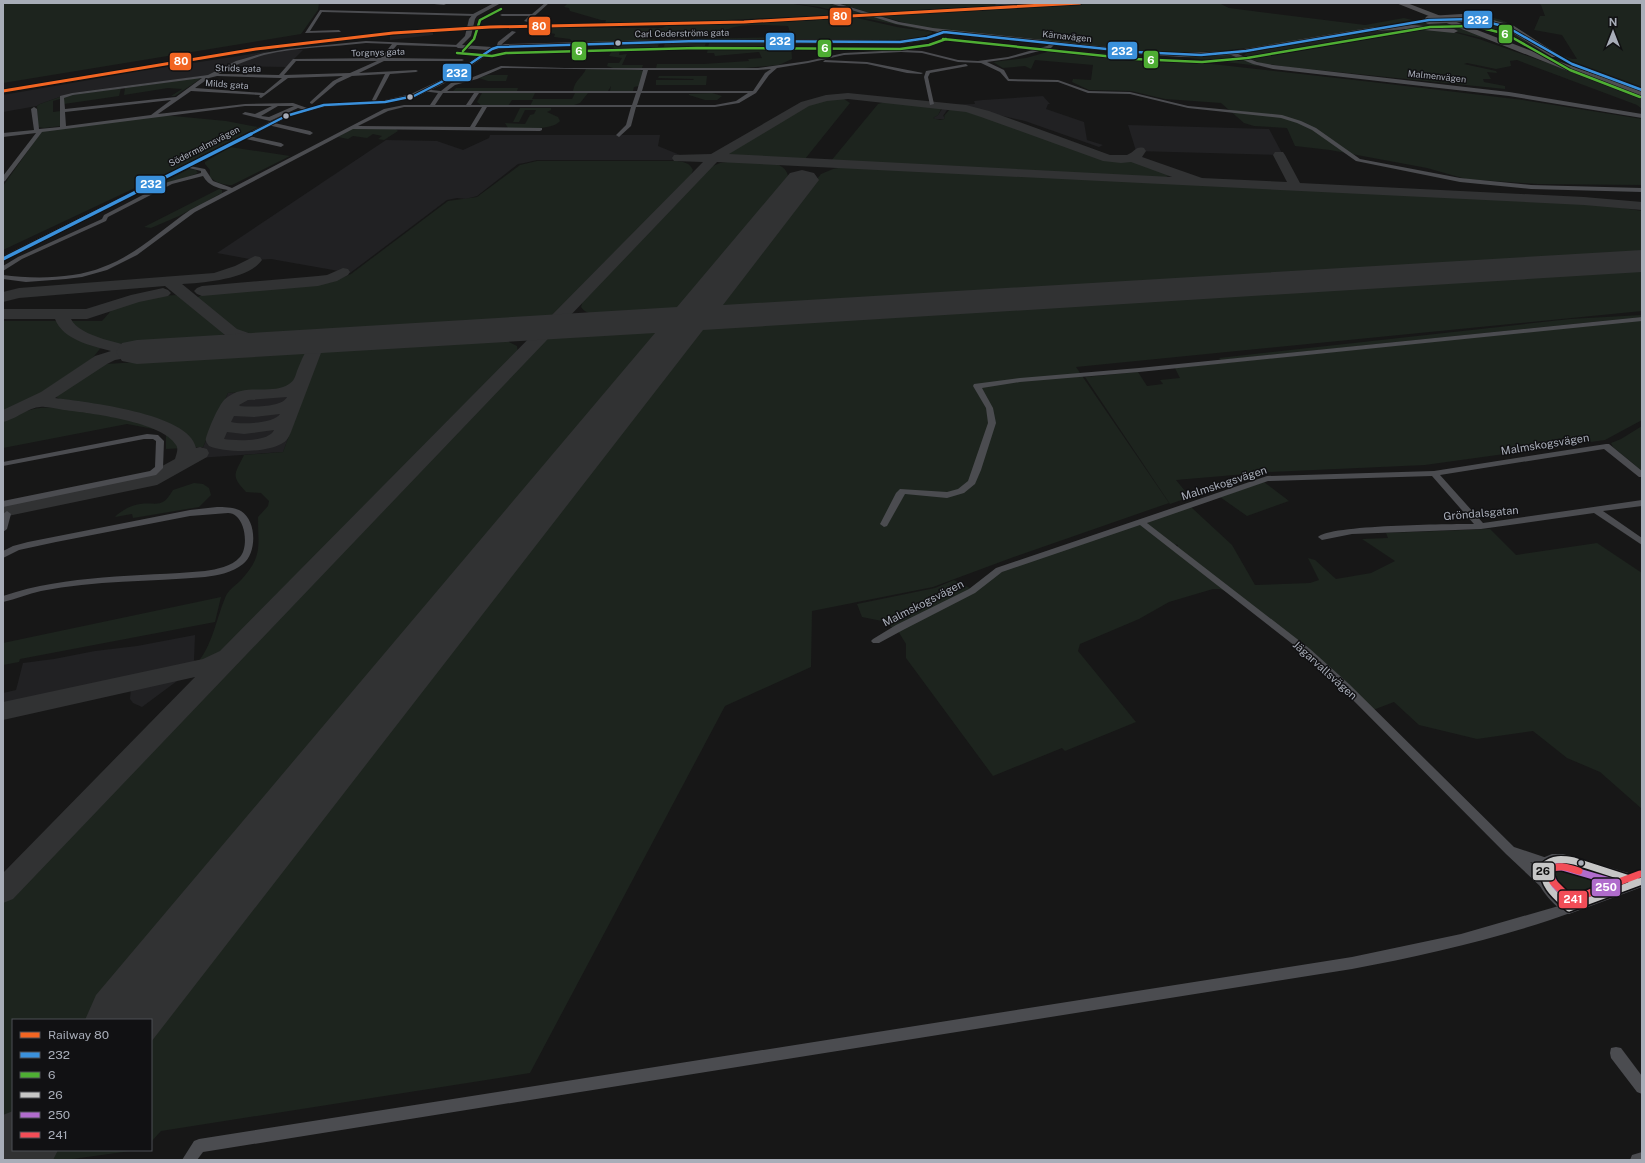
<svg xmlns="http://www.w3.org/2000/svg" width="1645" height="1163" font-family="'Public Sans',sans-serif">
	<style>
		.built { fill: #212123 }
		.green { fill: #1d241e }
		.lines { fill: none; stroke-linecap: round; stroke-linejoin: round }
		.stream { stroke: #2a3239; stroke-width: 1.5 }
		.taxiway { fill: #313233; fill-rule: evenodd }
		.runway { fill: #313233; fill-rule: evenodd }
		.minor { fill: #4b4c50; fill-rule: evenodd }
		.tertiary { fill: #4b4c50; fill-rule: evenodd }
		.motorway { fill: #4e4e51; fill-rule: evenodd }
		.motorway-bridge { stroke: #4e4e51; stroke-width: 8 }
		.bus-1-far1-casing { stroke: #111113; stroke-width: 4 }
		.bus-1-casing { stroke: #111113; stroke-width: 5.5 }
		.bus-2-casing { stroke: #111113; stroke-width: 4 }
		.bus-3-casing { stroke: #111113; stroke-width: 10 }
		.bus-4-casing { stroke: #111113; stroke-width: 10 }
		.bus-5-casing { stroke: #111113; stroke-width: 10 }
		.bus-1-far1 { stroke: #3a90db; stroke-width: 2.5 }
		.bus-1 { stroke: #3a90db; stroke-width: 3.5 }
		.bus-2 { stroke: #4ead33; stroke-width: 2.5 }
		.bus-3 { stroke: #c6c6c6; stroke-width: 7 }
		.bus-4 { stroke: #b06ccc; stroke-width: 7 }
		.bus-5 { stroke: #f24d57; stroke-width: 7 }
		.rail-1-casing { stroke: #111113; stroke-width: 4.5 }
		.rail-1 { stroke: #f26522; stroke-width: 3 }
		.bus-dot { fill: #a8adb8; stroke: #111113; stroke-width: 1.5 }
		.labels { text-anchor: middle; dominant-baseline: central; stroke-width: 3; stroke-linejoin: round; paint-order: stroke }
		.far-street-label { font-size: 9px; fill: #a8adb8; stroke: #111113 }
		.street-label { font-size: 11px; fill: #a8adb8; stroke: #111113 }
		.line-badge { stroke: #111113; stroke-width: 1.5 }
		.badge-label { font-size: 11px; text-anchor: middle; font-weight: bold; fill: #fff }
		.pale-badge-label { font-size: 11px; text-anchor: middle; font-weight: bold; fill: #111 }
	</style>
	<rect width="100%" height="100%" fill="#171717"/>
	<!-- built -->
	<path class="built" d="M433,32V35L390,40V36Z
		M283,50H303L286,67L233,66L257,56Z
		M271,51L243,59L210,75L71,93L40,104L37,106L3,112V95L141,71Z
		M1043,96L1050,104H1048L1046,109L1084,122L1087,140L1103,145L1099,147L1025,121L990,113L951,108L947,110L943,116L945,117L944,119H935L933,118L938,115L942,109L941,107L905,103L907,100L949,105L975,104L974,101L983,100Z
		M1128,125L1269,129L1283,155L1136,151Z
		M490,135H660L658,146L680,155L676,160H537L524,163L518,164L477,196L466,199L457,198L447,200L350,273L271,259L255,260L217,253L386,140L437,141L463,150L489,138Z
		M310,379L283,452L198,458L228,393L272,390L291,384L295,380Z
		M165,470L171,474L148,484L3,514V506L139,480L149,478Z
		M195,635L194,660L198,663L204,661L142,707L133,703L130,699L131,688L3,716V693L16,690L23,663L54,659L95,651L137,646Z"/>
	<!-- green -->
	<path class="green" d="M3,3H319L318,10L301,34L3,83Z
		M568,3H787L813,7L841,13L838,15L705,21L605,23L606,20H601L570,11L569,8L564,7Z
		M790,3H828L865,14L851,15L820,7Z
		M838,3H1054L870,13Z
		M1095,3H1219L1229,8L1365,25L1404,18L1412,20C1326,35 1239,56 1152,52L939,30L915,26L878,15Z
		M1538,3H1642V87L1572,61L1512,27L1446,15C1464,15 1483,14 1501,20C1521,27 1560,61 1577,59L1562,35L1534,30L1540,16H1545L1541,5Z
		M872,16L936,33L932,32V33C920,39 908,39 895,40L687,39L796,37L794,33L790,32L788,26C770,26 742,22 726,30L725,35L719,36V31L650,32L648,39L659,40L574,43L570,39L554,37L555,34C546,32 542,37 534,36L540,32L533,30L534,28H662L666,26L739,24L857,18L897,27L931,32L864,18Z
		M1453,18L1500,25L1565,61H1564Z
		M1438,20L1494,41L1440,28L1400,26Z
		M1410,28L1449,31L1479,39L1642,96V109L1637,105L1517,60L1510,61L1511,66L1496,69L1467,63L1464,64L1496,71L1497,73L1487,72L1491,79H1483L1484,82L1505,86V89L1288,67L1261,63L1243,56L1247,53C1301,44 1355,31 1410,28Z
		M665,43H706L704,48L699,49L663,50Z
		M709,43H791L792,59L779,65L745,68H656L657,64H703L749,61L748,59L762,58L759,52L715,56L714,53H707Z
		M659,44L656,50H620L619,55L627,54L622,65H643L642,68H613L607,66L608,63H619L622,58L609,56L615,45Z
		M1051,51H1078L1158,58L1372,82L1523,100L1642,119V185L1537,184L1466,179L1427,168L1330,150L1295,146L1287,128L1254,126L1244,123L1221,103L1165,99L1131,91L1089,90L1072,82L1073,79L1091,80L1093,65L1035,60L1031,69L1025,66L1003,68L993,62L1026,58Z
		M1231,55L1260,66L1173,56L1225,55Z
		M586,69L639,70L644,71L639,86L634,87L633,91H610L611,86L608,91H573C575,79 582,78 586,69Z
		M488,75H508L506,81H488L479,78Z
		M659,76H707L706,85H656V80H693L694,79L658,78Z
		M198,78L200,79L175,96H171L182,89L168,88L124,95L125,88Z
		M121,88L119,96L64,104V98L73,95Z
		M456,88H518L517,91H453Z
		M482,93H535L532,99H572L575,93H588L580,103L571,106H530L533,100H512L508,106H482L477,102Z
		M712,93L722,96L717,100H705L689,95V94Z
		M60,97V99L53,101V112L61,111V126L44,128L38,127L37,106L40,104Z
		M830,99H844L850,103L805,159L725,156L803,107Z
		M888,101L939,107L941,109L938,115L933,118L940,120L944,119L945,117L944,116L950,109L973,112L1100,158L1115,161H1135L1166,172L1169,175L1165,178L831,161L878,104Z
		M520,108H551V110L547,112L558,117L560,121C553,131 520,128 508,128L505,123L525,124L530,115L534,114L536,110H525L519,122H513Z
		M163,115L226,121L258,127L171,171L3,250V186L42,131Z
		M352,129H396L398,131L384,140L378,139L382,136L373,134L367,138L353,136L348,139L338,137Z
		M230,147L290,156L232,185C224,185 216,183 210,177V170L205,164V162Z
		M742,160C755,161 785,159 788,176L678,311L599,315C592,314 585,313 581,307L583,300L708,168L720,163Z
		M677,161C684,162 690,163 693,170L691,175L559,311L551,316L540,318L259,335L235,330L198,300V297L207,293L321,284L332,282L351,274L448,201L477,197L520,165L537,161Z
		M848,166L1604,205L1642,211V253L714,309L821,174L833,169Z
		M189,169L196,170L198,173L163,186L158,185Z
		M219,189L222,190V193L179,216L151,228L144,227Z
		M1642,270V311L1076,367L1169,503L1011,558L933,587L812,611L811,667L725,706L530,1073L161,1131L151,1142V1023L700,327Z
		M175,295L184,298L226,333L218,338L103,345L91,360L42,395L3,412V321H102C106,317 111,310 115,307C128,299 160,296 175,295Z
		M1642,315V317L1221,360L1219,358L1570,319Z
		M1642,320V420L1605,440L1425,465L1269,472L1176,480L1190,497L1170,504L1085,377L1138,372L1147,386L1163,384L1160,380L1180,378L1175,368Z
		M659,330L662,332L88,1020H13V1111L3,1123V900L542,342L548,339L562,336Z
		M493,340L507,341L517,346L518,353L516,357L239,641C226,650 215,658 199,661C213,642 216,620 225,598C227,591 236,585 241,580C263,556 258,547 258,517L268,506L269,501L261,493L246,492C230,475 235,474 244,455L283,452L310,379L295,380L286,387L279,389L228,393L203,447L166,449V435L159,430L127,424L3,448V421C25,412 32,406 57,408L65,402L56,397C58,384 93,368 106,364Z
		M1642,426V471L1613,447L1611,443L1621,439Z
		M1264,482L1289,501L1247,516L1220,497Z
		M194,483L203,484L209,488L211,495L199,507L133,518L132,514L115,517C120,511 132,505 140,504C158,502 162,509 173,490Z
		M1191,507L1232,545L1255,585L1310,583L1319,580L1308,558L1315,560L1336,579L1371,573L1395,561L1362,539L1388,538L1386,533L1490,529L1516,555L1597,543L1642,573V809L1600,772L1567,758L1533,731L1477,739L1419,725L1394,702L1373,710L1308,649L1177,548L1178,545L1171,544L1148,526V523L1150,521Z
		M1140,524L1227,592L1220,589H1213L1169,602L1139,619L1080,644L1078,651L1136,722L1065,751L1062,748L993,776L906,658V644L898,631L1007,569Z
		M954,580L972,589L893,628L882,621L862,617L857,604L935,588Z
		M221,597L215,622L20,659L19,662L3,665V643Z
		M1561,863L1619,882L1618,883C1600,891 1567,911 1553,886C1551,881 1550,875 1548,871L1555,864Z
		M51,1150H138L65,1160H43Z"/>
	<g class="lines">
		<!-- stream -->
		<path class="stream" d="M996,5L1026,3"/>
		<!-- taxiway -->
		<path class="taxiway" d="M848,93L966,105L989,111L1110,155H1127C1135,152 1135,146 1144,148L1146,151L1142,157L1202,178L1287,182L1273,155L1275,152H1283L1285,155L1300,183L1584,197L1642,202V210L1584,205L717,162L13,899L3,903V873L195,677L3,720V702L203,659L220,651L703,162L674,161L672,158L674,155L711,154L801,102L826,95ZM848,99L966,112L981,117L1103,161L1121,163L1131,162L1172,177L729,154L809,106L827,101Z
			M255,256L260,257L262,260C249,279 204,283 182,284L237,329L260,337L280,341L282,344L280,347L274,349L257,346L225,335L165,286L19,298L3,302V292L19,288L214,273L235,266Z
			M343,268L348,269L350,272L348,275L337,281L318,286L202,296L197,294L194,291L197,288L202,286L318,276L327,275Z
			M163,288L168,290L171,293L168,296L139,302L87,319H71C79,337 125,344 143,349L145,352L143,355L115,360L107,364L55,398C85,402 190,413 196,448L200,447L207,449L209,453L207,457L157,485L3,517V505L144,476L175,459C176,455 179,449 176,445C163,422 90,413 64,410C56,409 47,406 40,407C30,407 14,420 3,422V410L41,392L95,356L111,351C92,346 63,340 55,319H3V309H86L131,295Z
			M337,335L343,337L345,340L343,343L321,353L291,432C289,437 286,442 281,444C264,453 226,453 209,446C207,443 205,441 206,438C209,428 218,406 225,399C230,395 235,392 241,391C255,387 277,393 289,384C294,381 295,377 297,371C308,345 308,342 337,335ZM287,397C282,408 250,407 240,406L239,405L248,400ZM280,414C275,423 241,425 231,422L234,416L254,417ZM274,430C269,442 236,441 224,439L227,432L244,434Z
			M13,1135V1150H31L27,1160H3V1139Z"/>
		<!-- runway -->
		<path class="runway" d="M802,170L814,173L819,180L723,305L1642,250V272L703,330L151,1042V1020H85L96,995L655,333L137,364L122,361L116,352L122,343L137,340L677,307L790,173Z
			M13,1111V1150H58L53,1160H3V1115Z"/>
		<!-- minor -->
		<path class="minor" d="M424,3H445L446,4L444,5Z
			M545,3H549L528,22L524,21L529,16H502L500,15L502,14H532Z
			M320,10L475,14L477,15L475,16L322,12L310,31L339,30L341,32L305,33Z
			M512,31L516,32L502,44L500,48H496L498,42Z
			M366,41L458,45L460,47L397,45L386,58L462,59L464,60L462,61H384L359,73L416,70L418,71L416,72L390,74L376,100L374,101L372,100L385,74L352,76L337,83L312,104L310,103V102L333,81L343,76L288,78L261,98L259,97L260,95L191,91L158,114L245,104L293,103L310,109L307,111L298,108L270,121L242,114L245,112L255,114L272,106H245L42,132L5,181L3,182V176L36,133L3,137V133L34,130L31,109L34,107L37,109L39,129L60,127V96L72,93L208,75L236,61L264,53L287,49ZM366,43L392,44L381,58L293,59L279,75L218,74C233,66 248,60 264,55C297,47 333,47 366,43ZM296,61H377L350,73L284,75ZM217,76L280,78H282L264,93L195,88L209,78ZM202,78L176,97L65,109L64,98L73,95ZM171,100L151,115L66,126L65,112ZM278,106H294L269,117L261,116Z
			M1053,43L1055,44L1051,48L1008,59L987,62L1004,70L1009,79L1058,80L1089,91L1130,92L1188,106L1282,115L1301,121L1316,128L1360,159L1460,178L1531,185L1642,188V192L1531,189L1460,182L1356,161L1312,130L1297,123L1281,118L1188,108L1130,94L1088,93L1058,82L1008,81L1000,72L981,63L958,62L922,53L901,52L844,55L808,63L777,68L769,75L756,93L739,103L715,107H636L631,126L619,137L616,135L626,125L631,107H487L475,127L542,128V130L540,131L353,129L195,212L137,255L107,270L82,277L66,279L26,282L3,279V275C33,279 74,279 103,267C136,255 161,230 190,210C202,203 216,197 228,190C217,188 209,186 203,176L172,184L108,217L106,221L22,259L3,271V266L18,257L102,219L104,215L168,182L201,173V171L185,167V165L205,169L213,181L232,188L384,109L404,105H430L438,93L422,91V89L441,91L451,83L473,77L501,66L565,68H758L808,61L844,53L901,50L922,51L958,60L978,61L1008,57L1047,46ZM502,68L643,70L637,91H447L455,85L477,79ZM771,69L765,73L753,91H642L648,70H758ZM443,93H474L466,105H435ZM479,93H636L632,105H471ZM641,93H748L736,101L715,105H637ZM404,107H482L470,127L358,126L388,111Z
			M825,60L867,62L923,73L921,74L907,73L867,64L823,62Z
			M966,64L968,66L930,73L928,77L934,104L930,105L924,77L926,71Z
			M270,122L310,131L313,133L310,135L268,125V123Z
			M244,135L281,143L284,145L281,147L242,138V136Z
			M1642,317V321L1139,372L1020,382L982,388L993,408L996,423L981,470L975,484L964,493L947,498L905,494L887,526L884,527L880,524L896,493L900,489L947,492L958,489L968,481L988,423L986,408L973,386L974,384L1020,378L1139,368Z
			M147,434L158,435L164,441L163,468L156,475L3,507V501L150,471L155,467L156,441L153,439H144L3,466V462Z
			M1606,444H1609L1642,471V477H1639L1604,449L1440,475L1483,523L1642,500V506L1603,511L1642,538V545L1594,513L1481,529L1352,534L1322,540L1318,537C1328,525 1451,524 1474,524L1432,476L1268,481L1147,523L1310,649L1349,684L1514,847L1550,859L1552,862L1550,865L1546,867L1530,862L1549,879L1551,883L1549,887L1545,888L1541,887L1506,854L1343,690L1304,653L1140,525L1002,572L975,593L903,630L879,643H873L871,641L873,639L896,625L969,589L996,568L1267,476L1434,471Z
			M217,507C224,507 234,507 241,511C257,521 257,553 243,564C232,573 218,575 205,577C150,582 95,580 41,591C28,594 16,599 3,602V596C68,574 137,577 205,571C217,569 231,567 240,557C248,548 246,524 236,516C234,514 231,513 228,513L190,516L56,542L19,550L3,558V551L13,546L28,542L190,510Z
			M7,511L11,514L7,529L3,532V514Z
			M1569,903L1573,904L1575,908L1573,912C1502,938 1426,955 1352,969L203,1152L197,1160H182L194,1141L199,1139L1352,957L1461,934Z
			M1616,1047L1621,1048L1642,1076V1094L1637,1092L1611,1058L1610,1053L1611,1048Z
			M1642,1152V1160H1630L1632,1155Z"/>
		<!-- tertiary -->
		<path class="tertiary" d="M494,3H501L477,16L475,19L471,36L462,45L492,47L505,44L697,39L900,40L926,37L938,32L896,24L829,3H837L899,22L933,28L1135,50L1181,53L1232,51L1374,27L1376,28V30L1238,54L1257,62L1273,65L1509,92L1642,114V118L1509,96L1273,69L1253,64L1231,55L1181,57L1135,54L946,33L927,40L900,44L697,43L505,48L494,50L451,80L416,97L385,103L324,107L288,117L3,261V256L284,115L324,104L385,100L411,94L447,77L487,50L458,48L455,46L465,36L469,19L473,14Z
			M1552,854H1563L1639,876L1642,875V887L1569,914C1557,910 1537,888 1536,874C1535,869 1538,864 1540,859ZM1552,866H1563L1620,883L1571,901C1562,893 1543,879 1552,866Z"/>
		<!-- motorway -->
		<path class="motorway" d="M1396,3H1407L1579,69L1642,90V96L1573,73Z
			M1459,16L1493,20L1514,26L1559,55L1555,57H1552L1508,30L1492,24L1459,20Z
			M1414,25L1454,29L1458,31L1454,33L1414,29L1374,31L1370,29L1374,27Z"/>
		<!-- motorway-bridge -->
		<path class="motorway-bridge" d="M1429,20L1462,18"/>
		<!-- bus-1-far1 casing -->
		<g class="bus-1-far1-casing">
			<path id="bus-1-far1" d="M944,32L1135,52L1201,55L1246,51L1429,20L1475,19L1507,27L1572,64L1642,90
				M249,135L286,116L324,105L385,102L414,96L449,78L492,49L498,47L697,41L900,42L927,38L944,32"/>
		</g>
		<!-- bus-1 casing -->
		<g class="bus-1-casing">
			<path id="bus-1" d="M3,259L251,134"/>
		</g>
		<!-- bus-2 casing -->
		<g class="bus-2-casing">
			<path id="bus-2" d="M943,39L1134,59L1202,62L1247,58L1430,27L1474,26L1506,34L1570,70L1640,97
				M463,51L474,39L480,20L501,9
				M457,53L492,56L506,53L697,48L900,49L929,45L946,39"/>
		</g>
		<!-- bus-3 casing -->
		<g class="bus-3-casing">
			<path id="bus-3" d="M1569,908C1556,896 1542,886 1544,866C1553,858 1562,859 1574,861L1639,882
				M1569,908L1642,881"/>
		</g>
		<!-- bus-4 casing -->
		<g class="bus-4-casing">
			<path id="bus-4" d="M1552,867H1562L1617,883L1571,900L1555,885L1549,872Z"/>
		</g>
		<!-- bus-5 casing -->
		<g class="bus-5-casing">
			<path id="bus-5" d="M1579,871C1569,868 1558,863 1549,871L1553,882L1571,900L1640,874"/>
		</g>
		<!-- bus-1-far1 -->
		<use href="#bus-1-far1" class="bus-1-far1"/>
		<!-- bus-1 -->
		<use href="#bus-1" class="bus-1"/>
		<!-- bus-2 -->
		<use href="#bus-2" class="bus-2"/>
		<!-- bus-3 -->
		<use href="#bus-3" class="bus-3"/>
		<!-- bus-4 -->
		<use href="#bus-4" class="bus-4"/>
		<!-- bus-5 -->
		<use href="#bus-5" class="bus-5"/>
		<!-- rail-1 casing -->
		<g class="rail-1-casing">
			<path id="rail-1" d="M3,91L256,49L393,33L490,27L744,22L1080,3"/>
		</g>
		<!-- rail-1 -->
		<use href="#rail-1" class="rail-1"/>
	</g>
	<!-- markers -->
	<g class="bus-dot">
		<circle cx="618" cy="43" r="3.5"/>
		<circle cx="410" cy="97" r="3.5"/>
		<circle cx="286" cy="116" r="3.5"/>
		<circle cx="1581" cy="863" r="3.5"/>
	</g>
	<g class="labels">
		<!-- far-street labels -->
		<g class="far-street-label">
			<text transform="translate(682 33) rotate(-1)">Carl Cederströms gata</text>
			<text transform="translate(1067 36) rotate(6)">Kärnavägen</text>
			<text transform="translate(378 52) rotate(-2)">Torgnys gata</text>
			<text transform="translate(238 68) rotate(1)">Strids gata</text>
			<text transform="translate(1437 76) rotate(6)">Malmenvägen</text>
			<text transform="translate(227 84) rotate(4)">Milds gata</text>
			<text transform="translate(204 146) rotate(-27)">Södermalmsvägen</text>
		</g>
		<!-- street labels -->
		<g class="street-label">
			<text transform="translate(1545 444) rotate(-9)">Malmskogsvägen</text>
			<text transform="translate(1224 483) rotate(-18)">Malmskogsvägen</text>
			<text transform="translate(1481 513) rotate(-5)">Gröndalsgatan</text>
			<text transform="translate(923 603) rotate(-27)">Malmskogsvägen</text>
			<text transform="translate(1325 670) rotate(42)">Jägarvallsvägen</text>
		</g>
	</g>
	<g class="line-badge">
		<rect x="829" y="7" width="23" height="19" rx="4" fill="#f26522"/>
		<rect x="1463" y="10" width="30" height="19" rx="4" fill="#3a90db"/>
		<rect x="528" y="16" width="23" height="20" rx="4" fill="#f26522"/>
		<rect x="1498" y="24" width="15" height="20" rx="4" fill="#4ead33"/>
		<rect x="765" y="32" width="30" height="19" rx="4" fill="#3a90db"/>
		<rect x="817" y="39" width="15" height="19" rx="4" fill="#4ead33"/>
		<rect x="1107" y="41" width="31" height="19" rx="4" fill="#3a90db"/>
		<rect x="571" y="41" width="16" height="20" rx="4" fill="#4ead33"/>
		<rect x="1143" y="50" width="16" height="19" rx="4" fill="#4ead33"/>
		<rect x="169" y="52" width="23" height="19" rx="4" fill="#f26522"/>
		<rect x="442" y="63" width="30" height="19" rx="4" fill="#3a90db"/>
		<rect x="135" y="175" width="31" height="19" rx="4" fill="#3a90db"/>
		<rect x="1532" y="862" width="23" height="19" rx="4" fill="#c6c6c6"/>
		<rect x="1591" y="878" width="30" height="19" rx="4" fill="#b06ccc"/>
		<rect x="1558" y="890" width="30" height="19" rx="4" fill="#f24d57"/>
	</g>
	<g class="badge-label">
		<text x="840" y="20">80</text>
		<text x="1478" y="24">232</text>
		<text x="539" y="30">80</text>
		<text x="1505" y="38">6</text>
		<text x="780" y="45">232</text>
		<text x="825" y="52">6</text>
		<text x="1122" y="55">232</text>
		<text x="579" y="55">6</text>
		<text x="1151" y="64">6</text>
		<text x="181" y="65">80</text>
		<text x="457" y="77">232</text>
		<text x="151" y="188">232</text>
		<text x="1606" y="891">250</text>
		<text x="1573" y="903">241</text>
	</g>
	<g class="pale-badge-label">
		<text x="1543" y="875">26</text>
	</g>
	<!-- border -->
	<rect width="1645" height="1163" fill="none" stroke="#a8adb8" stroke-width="8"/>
	<!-- legend -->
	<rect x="12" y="1019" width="140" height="132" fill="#111113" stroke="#4d4f55"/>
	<rect x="20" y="1032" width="20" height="6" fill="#f26522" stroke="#4d4f55"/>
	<text x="48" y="1039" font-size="12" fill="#a8adb8">Railway 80</text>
	<rect x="20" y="1052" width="20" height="6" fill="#3a90db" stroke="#4d4f55"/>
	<text x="48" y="1059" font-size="12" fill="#a8adb8">232</text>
	<rect x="20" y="1072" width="20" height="6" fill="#4ead33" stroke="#4d4f55"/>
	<text x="48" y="1079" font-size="12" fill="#a8adb8">6</text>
	<rect x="20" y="1092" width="20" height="6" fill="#c6c6c6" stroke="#4d4f55"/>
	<text x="48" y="1099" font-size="12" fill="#a8adb8">26</text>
	<rect x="20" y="1112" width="20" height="6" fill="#b06ccc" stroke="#4d4f55"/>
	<text x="48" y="1119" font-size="12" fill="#a8adb8">250</text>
	<rect x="20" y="1132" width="20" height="6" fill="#f24d57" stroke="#4d4f55"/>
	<text x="48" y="1139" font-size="12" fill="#a8adb8">241</text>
	<!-- north arrow -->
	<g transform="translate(1613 32)" stroke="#111113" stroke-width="3" paint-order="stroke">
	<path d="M0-3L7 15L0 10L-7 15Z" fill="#a8adb8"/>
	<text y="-6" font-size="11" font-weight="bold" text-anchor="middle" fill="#a8adb8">N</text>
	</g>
</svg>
